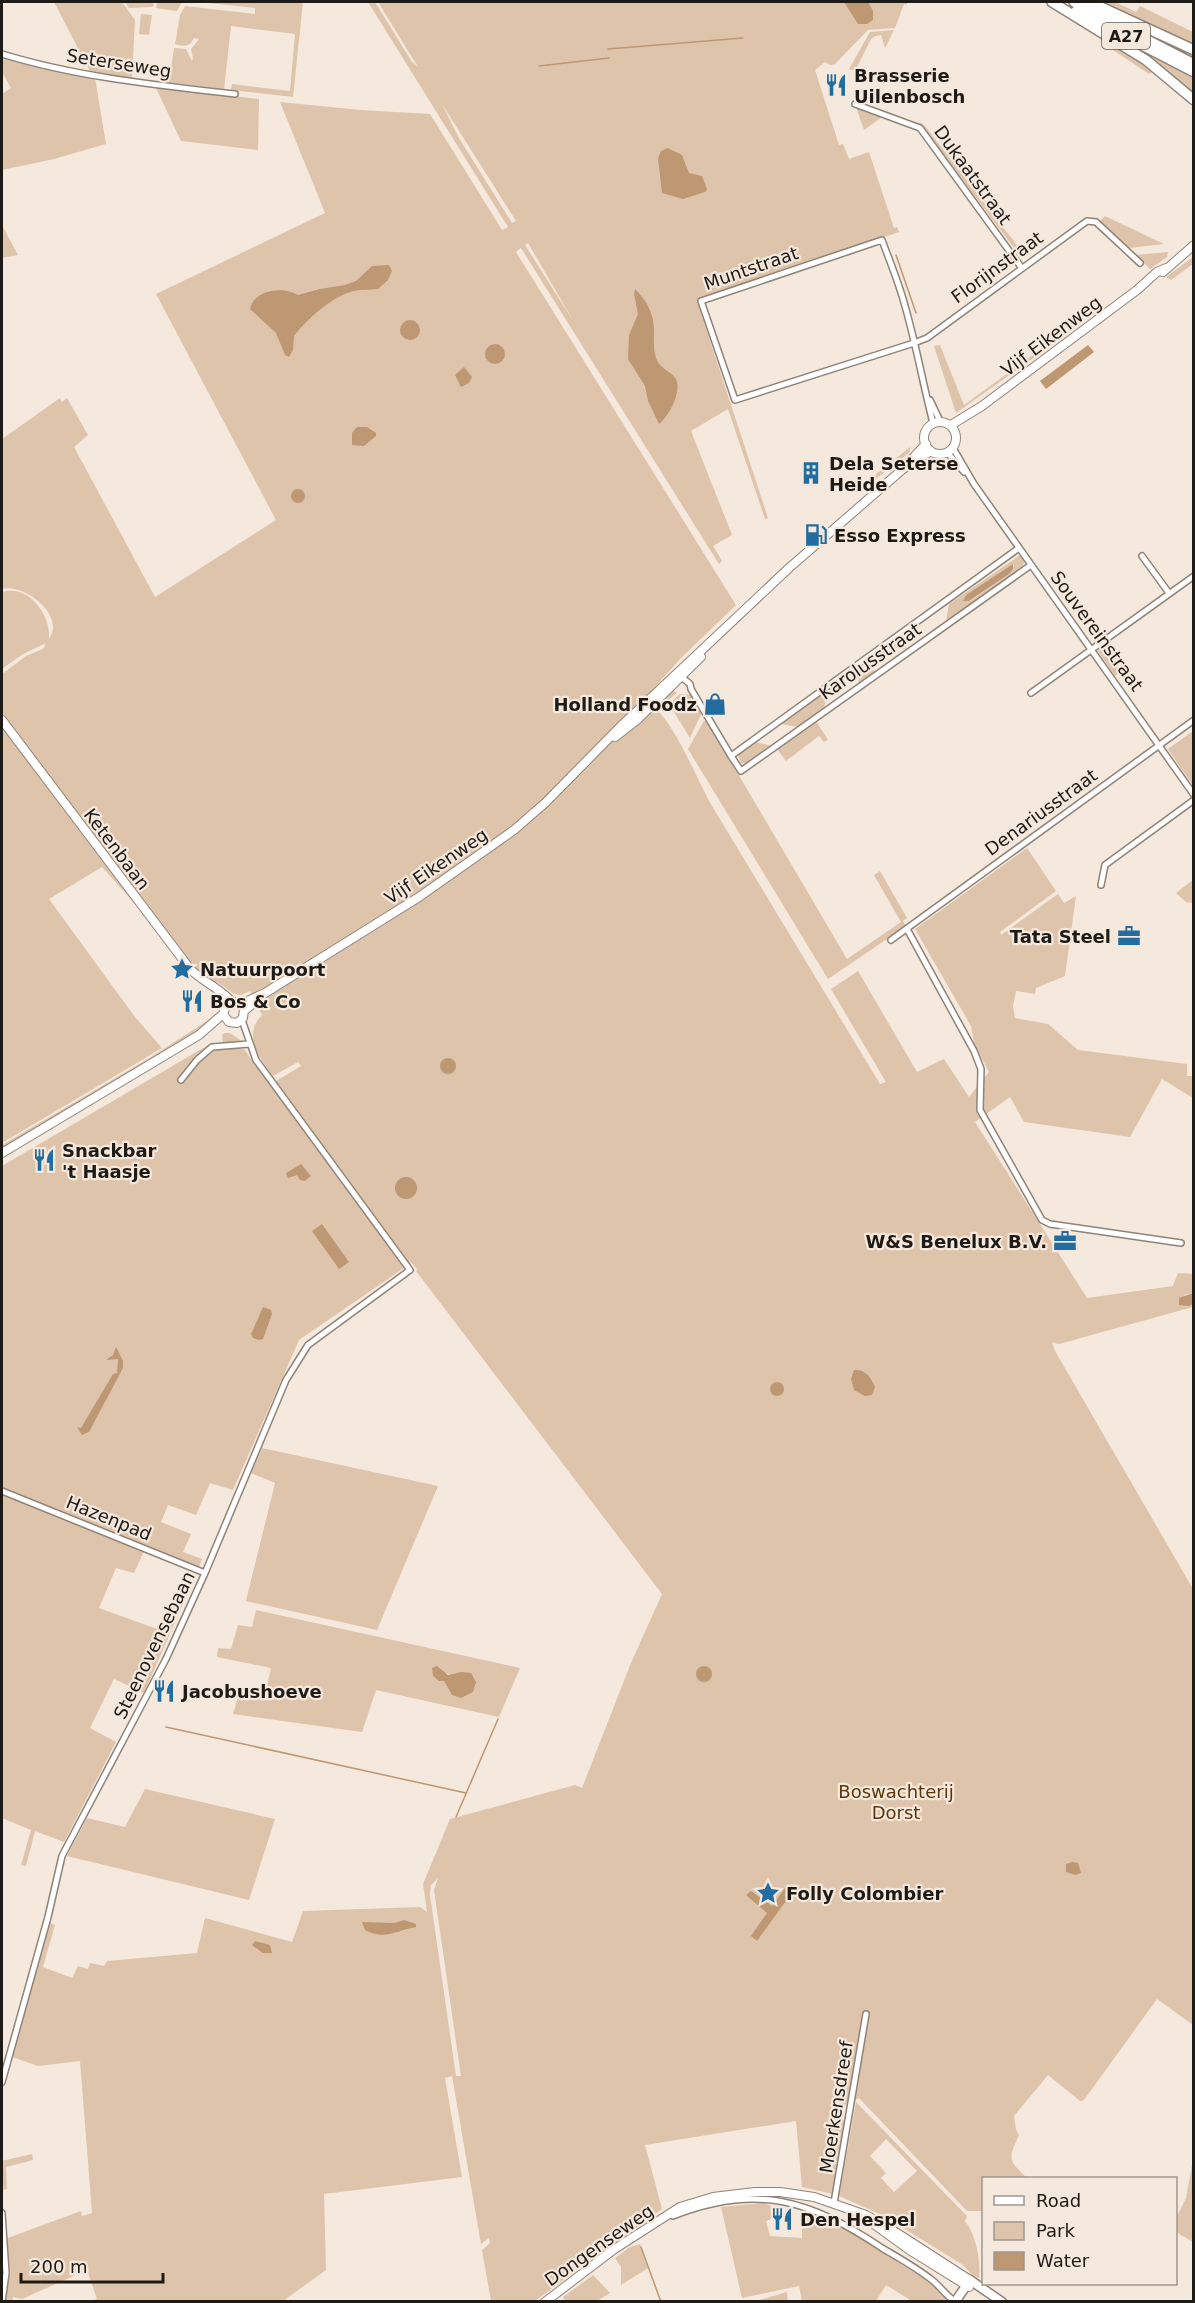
<svg xmlns="http://www.w3.org/2000/svg" width="1195" height="2303" font-family="'DejaVu Sans',sans-serif">
	<style>
		.green { fill: #dfc4ac; fill-rule: evenodd }
		.water { fill: #be9773 }
		.lines { fill: none; stroke-linecap: round; stroke-linejoin: round }
		.stream { stroke: #be9773; stroke-width: 1.5 }
		.street-casing { stroke: #8f8378; stroke-width: 8 }
		.secondary-casing { stroke: #8f8378; stroke-width: 10 }
		.primary-casing { stroke: #8f8378; stroke-width: 11 }
		.highway-casing { stroke: #8f8378; stroke-width: 12 }
		.street { stroke: #fff; stroke-width: 5 }
		.secondary { stroke: #fff; stroke-width: 8 }
		.primary { stroke: #fff; stroke-width: 8 }
		.highway { stroke: #fff; stroke-width: 9 }
		.labels { text-anchor: middle; dominant-baseline: central; stroke-width: 4.5; stroke-linejoin: round; paint-order: stroke }
		.shield { fill: #f5e8dc; stroke: #5e5851; stroke-width: 1.5 }
		.shield-label { font-size: 16px; font-weight: bold; fill: #1e1a16 }
		.street-label { font-size: 18px; fill: #1e1a16; stroke: #f5e8dc }
		.poi-label { font-size: 18px; font-weight: bold; fill: #1e1a16; stroke: #f5e8dc; text-anchor: start }
		.park-label { font-size: 18px; fill: #5c3608; stroke: #f5e8dc }
	</style>
	<rect width="100%" height="100%" fill="#f5e8dc"/>
	<!-- green -->
	<path class="green" d="M54,2H122L135,20L132,78L91,73Z
		M125,2H154L153,7L129,8Z
		M157,2H182L177,11L156,8Z
		M199,2H303L293,97L231,90L232,84L290,91L295,34L231,26L224,89L169,82L174,48L186,49L192,61L193,58L191,49L199,39L194,38C190,47 183,47 175,44L180,15L185,6L255,14V8Z
		M368,2H375L412,62L418,67L378,2H908L906,5L904,4L895,28L868,30L835,64L830,65L825,62L815,70L839,145L843,144L849,159L869,152L894,228L897,227L899,232L697,301L768,518L765,519L728,409L691,431L732,535L713,546L722,561L719,564L521,248L516,252L736,605L681,658L648,695L654,706L670,689L677,693L656,710C674,722 700,786 712,806L880,1084L886,1082L831,989L858,971L917,1072L944,1059L969,1097L989,1072L974,1043L971,1026L915,929L1027,848L1056,891L1000,932L1001,935L1058,894L1064,903L1076,896L1065,976L1036,988L1035,994L1016,991L1013,1006L1015,1018L1048,1024L1078,1050L1187,1064V1076H1193V1098L1162,1079L1130,1137L1024,1122L1010,1097L975,1122L1087,1298L1173,1286L1178,1273L1194,1274L1193,1293L1184,1295L1189,1306L1193,1304V1307L1059,1344L1052,1342L1055,1351L1193,1589V2025L1157,1999L1084,2100L1080,2101L1048,2075L1014,2116L1016,2130L1019,2135C1008,2159 1008,2160 1027,2178H984L983,2211H967L859,2098L845,2105L842,2120L846,2121L833,2194L802,2187L796,2121L645,2145L662,2209L580,2268L577,2267L573,2270L574,2272L535,2301H491L482,2250L490,2243L489,2238L481,2244L452,2076L445,2078L462,2177L324,2194L326,2270L283,2301H92L97,2299L87,2270L22,2299L13,2297L12,2301H4L5,2239L81,2211L82,2216L92,2213L80,2061L38,2066L12,2057L50,1923L55,1925L43,1967L72,1978L78,1966L88,1969L90,1963L104,1966L107,1961L197,1953L205,1918L292,1942L303,1911L420,1907L427,1912L423,1884L450,1819L575,1785L582,1788L631,1663L662,1594L416,1271L417,1269L411,1262L409,1263L276,1081L301,1066L298,1062L273,1076C260,1058 242,1035 262,1015L250,991L241,995L234,994L219,983L212,982L197,973L102,867L49,899L135,1017L162,1048L2,1143V674L26,656L43,649L46,643L23,654L2,669V592C29,584 51,615 49,639C66,616 25,583 2,589V439L60,398L62,402L67,398L88,435L74,447L155,597L276,520L156,294L325,213L280,102L361,110L430,114L502,230L508,227ZM442,104L516,221L512,223L459,138ZM528,243L574,322L525,245ZM438,1878L434,1890L461,2076H456L430,1895L431,1885Z
		M1103,2H1115L1136,12L1140,6L1193,32V44Z
		M141,14L152,15L149,35L139,34Z
		M1103,29L1193,77V96Z
		M894,30L885,48L881,35L875,36L871,39L855,71L849,69L870,32Z
		M1113,44L1155,71L1149,74L1107,46Z
		M2,54L95,78L106,144L54,159L2,170V94L11,88L2,72Z
		M155,86L259,99L258,150L181,141Z
		M856,107L885,115L864,130Z
		M918,121L925,126L1023,253L1020,256Z
		M1105,216L1164,244L1129,248L1100,221Z
		M3,227L18,255L2,258V228Z
		M1168,252L1167,257L1150,269L1136,255Z
		M1193,257V264L1171,280L1166,277Z
		M1067,330L1070,332L956,413L934,346L940,345L964,405Z
		M910,447V452L858,493L855,486L858,484L860,487Z
		M1020,555L1025,560L1022,567L946,621L949,604ZM1014,564L1013,569L1009,574L970,601H965V596Z
		M908,633L905,649L888,647Z
		M1105,643L1110,649L1106,652L1121,672L1115,676L1098,651Z
		M860,669L861,668L877,671L858,685Z
		M828,690L824,708L798,727L781,724Z
		M680,694L692,695L702,712L690,738L669,704Z
		M704,721H707L847,959L901,922L874,875L880,871L907,918L903,921L906,926L828,979L688,749Z
		M816,721L828,740L824,742L819,736L786,761L777,749Z
		M1193,731V786L1168,749Z
		M755,742L773,746L747,764L741,763L738,755Z
		M1193,880V903L1186,902L1176,893Z
		M210,1019L212,1021L192,1036L2,1150V1145L151,1057Z
		M225,1033H230L243,1042L223,1044L222,1035Z
		M210,1044L244,1049L404,1268L299,1340L233,1490L210,1483L196,1515L168,1505L161,1522L191,1534L183,1552L202,1559L199,1567L2,1487V1166Z
		M262,1448L438,1486L377,1630L246,1601L275,1483L251,1473Z
		M2,1493L144,1551L134,1573L116,1568L99,1608L157,1629L175,1593L189,1590L144,1693L114,1679L90,1728L116,1742L64,1842L35,1831L26,1866L21,1865L31,1830L2,1818Z
		M256,1610L520,1668L499,1717L376,1690L362,1732L233,1714L241,1687L265,1694L271,1668L217,1657L218,1648L231,1649L238,1625L252,1627ZM446,1673L451,1675L455,1673L452,1695L444,1681Z
		M145,1789L275,1819L249,1900L67,1856L87,1818L125,1827Z
		M856,2102L967,2216L965,2221C976,2235 981,2260 979,2278L972,2275L963,2265L882,2215L839,2196ZM886,2139L917,2171L894,2192L881,2178L886,2173L870,2156Z
		M32,2154L33,2160L6,2167L7,2189L2,2190V2161Z
		M1193,2160V2242L1176,2232V2218L1186,2198Z
		M763,2203L772,2206L771,2219L766,2221L770,2236L802,2238V2209C852,2222 890,2262 935,2284L947,2297L944,2301H912L886,2285L876,2301H802L799,2286L742,2298L721,2207Z
		M640,2244L648,2268L621,2285V2267L615,2258L630,2247Z
		M593,2275L610,2293L597,2301H565L563,2297Z
		M787,2292L788,2301H756Z"/>
	<!-- water -->
	<path class="water" d="M844,2H868L873,11V20L867,24H858Z
		M668,148L682,155L689,173L702,176L707,189L705,192L683,199L662,193L658,158L661,151Z
		M389,265L392,271L388,280L378,289C370,290 362,289 354,291C334,295 306,320 294,336L293,350L289,357L285,355L276,333L250,309C254,289 284,286 298,295L320,289L345,285L356,281L372,266Z
		M635,289C646,300 654,313 654,330C654,339 653,348 656,358C661,371 675,372 677,382C680,395 669,416 659,424L648,401L645,386L628,359L629,335L638,314L634,294Z
		M400 330a10 10 0 1 1 20 0a10 10 0 1 1-20 0Z
		M485 354a10 10 0 1 1 20 0a10 10 0 1 1-20 0Z
		M1088,345L1094,352L1046,389L1040,381Z
		M464,367L472,377L469,383L461,387L455,375Z
		M357,427H367L376,433V436L364,446L352,445V433Z
		M291 496a7 7 0 1 1 14 0a7 7 0 1 1-14 0Z
		M1013,564V569L1009,574L969,601H963L966,595Z
		M440 1066a8 8 0 1 1 16 0a8 8 0 1 1-16 0Z
		M301,1164L311,1176L305,1181L300,1180L297,1175L288,1178L286,1173Z
		M395 1188a11 11 0 1 1 22 0a11 11 0 1 1-22 0Z
		M322,1224L349,1262L339,1269L312,1231Z
		M1193,1293V1304L1189,1306L1179,1305V1298Z
		M263,1307L271,1310L272,1314L263,1339L259,1340L253,1338L251,1334Z
		M116,1347L123,1361V1368L89,1432L82,1435L77,1427L81,1428L113,1374L117,1373L118,1359L106,1360L113,1355Z
		M854,1370C865,1369 871,1377 875,1387L872,1395L865,1396L854,1390L851,1379Z
		M770 1389a7 7 0 1 1 14 0a7 7 0 1 1-14 0Z
		M696 1674a8 8 0 1 1 16 0a8 8 0 1 1-16 0Z
		M437,1666L448,1675L461,1672L471,1673L476,1682L473,1692L461,1698L452,1695L444,1681H439L433,1676L432,1668Z
		M1072,1862L1078,1863L1081,1873L1076,1875L1066,1872V1864Z
		M787,1885L794,1890L757,1941L751,1936L767,1913L746,1895L751,1891L772,1906Z
		M404,1920L416,1924V1927C397,1930 385,1941 365,1930L362,1922L394,1923Z
		M255,1941L270,1945L272,1953H263L252,1945Z"/>
	<g class="lines">
		<!-- stream -->
		<path class="stream" d="M608,49L743,38
			M539,66L609,58
			M896,255L916,313
			M166,1727L466,1793
			M456,1817L498,1719
			M641,2247L661,2302"/>
		<!-- street casing -->
		<g class="street-casing">
			<path id="street" d="M2,54C77,77 156,85 235,94
				M855,104L920,128L1021,267
				M930,400L940,421
				M933,423C923,384 916,344 905,306C899,283 890,262 882,240L701,301L735,400L914,343L927,338L1087,221L1096,222L1140,263
				M953,448L974,484L1194,795
				M947,452L964,472
				M1142,556L1169,593
				M679,675L690,684L691,689L731,756L1019,548
				M1031,693L1194,576
				M731,756L741,771L1031,565
				M1101,885L1105,865L1194,800
				M907,929L974,1051L981,1069L980,1110L1042,1220L1050,1224L1181,1243
				M891,940L1194,720
				M181,1080L197,1060L212,1047L249,1044
				M2,1491L205,1573
				M2,2082L48,1917L62,1856L166,1659L205,1573L286,1380L308,1345L410,1270L256,1060L242,1020
				M834,2203L866,2014
				M2,2213L6,2273L2,2302
				M670,2213L673,2216C757,2183 810,2200 882,2248C899,2258 917,2268 932,2280C941,2287 946,2296 956,2302"/>
		</g>
		<!-- secondary casing -->
		<g class="secondary-casing">
			<path id="secondary" d="M1163,272L1194,245
				M924 438a16 16 0 1 1 32 0a16 16 0 1 1-32 0Z
				M951,425L982,406L1137,290L1157,272L1166,268
				M910,461L926,444
				M2,720L190,969C203,982 220,988 232,1002
				M615,737L638,719L701,657
				M240,1004L244,1009L243,1018L237,1023L229,1022L223,1014L227,1004L234,1002L243,1003L265,993L419,897L514,830L545,803L620,727L789,568L903,469L931,451
				M244,1011L262,996
				M2,1153L199,1035L223,1014
				M545,2302L613,2250L680,2207L713,2197L755,2192H780L814,2197L866,2215L894,2231L970,2280L969,2287L908,2249L860,2214"/>
		</g>
		<!-- primary casing -->
		<g class="primary-casing">
			<path id="primary" d="M955,2302L970,2280L1002,2302"/>
		</g>
		<!-- highway casing -->
		<g class="highway-casing">
			<path id="highway" d="M1052,2L1146,60L1194,100
				M1074,2L1194,64
				M1090,2L1194,50
				M1076,11L1194,72"/>
		</g>
		<!-- street -->
		<use href="#street" class="street"/>
		<!-- secondary -->
		<use href="#secondary" class="secondary"/>
		<!-- primary -->
		<use href="#primary" class="primary"/>
		<!-- highway -->
		<use href="#highway" class="highway"/>
	</g>
	<!-- icons -->
	<defs>
		<g id="restaurant-bare" transform="scale(1.8)"><path d="M-5-6h1v4h1v-4h1v4h1v-4h1v5L-1.5 .5V6h-2V.5L-5-1ZM5-6V6H3V1.5H1.5Q1.5-4 5-6Z" fill="#226c9f" stroke="#f5e8dc" stroke-width="2.5" paint-order="stroke"/></g>
		<g id="building-bare" transform="scale(1.8)"><path d="M-4-6H4V6H1V3H-1V6H-4ZM-2.5-4.3h1.7v1.8h-1.7ZM.8-4.3h1.7v1.8H.8ZM-2.5-1h1.7V.8h-1.7ZM.8-1h1.7V.8H.8Z" fill="#226c9f" stroke="#f5e8dc" stroke-width="2.5" paint-order="stroke"/></g>
		<g id="fuel-bare" transform="scale(1.8)"><path d="M-5.5-6h7V0h2V4h1.3V-2.5L3-4.5l.8-.8L6-3V5H2.5V1h-1V6h-7ZM-4.2-4.7v3.2H.2V-4.7Z" fill="#226c9f" stroke="#f5e8dc" stroke-width="2.5" paint-order="stroke"/></g>
		<g id="shop-bare" transform="scale(1.8)"><path d="M-5-2.5h2.3a2.7 3.5 0 0 1 5.4 0H5L5.5 6h-11ZM-1.5-2.5h3a1.5 2.3 0 0 0-3 0Z" fill="#226c9f" stroke="#f5e8dc" stroke-width="2.5" paint-order="stroke"/></g>
		<g id="office-bare" transform="scale(1.8)"><path d="M-6-3h4V-5.5h4V-3h4V5H-6ZM-1-4.5V-3h2v-1.5ZM-6 0V1H6V0Z" fill="#226c9f" stroke="#f5e8dc" stroke-width="2.5" paint-order="stroke"/></g>
		<g id="sight-bare" transform="scale(1.8)"><path d="M0-6L1.8-2.2L6-1.7L2.9 1.2L3.7 5.4L0 3.3L-3.7 5.4L-2.9 1.2L-6-1.7L-1.8-2.2Z" fill="#226c9f" stroke="#f5e8dc" stroke-width="2.5" paint-order="stroke"/></g>
	</defs>
	<g fill-rule="evenodd">
		<use href="#restaurant-bare" x="836" y="85"/>
		<use href="#building-bare" x="811" y="473"/>
		<use href="#fuel-bare" x="816" y="535"/>
		<use href="#shop-bare" x="715" y="704"/>
		<use href="#office-bare" x="1129" y="936"/>
		<use href="#sight-bare" x="182" y="969"/>
		<use href="#restaurant-bare" x="192" y="1001"/>
		<use href="#restaurant-bare" x="44" y="1160"/>
		<use href="#office-bare" x="1065" y="1241"/>
		<use href="#restaurant-bare" x="164" y="1691"/>
		<use href="#sight-bare" x="768" y="1893"/>
		<use href="#restaurant-bare" x="782" y="2219"/>
	</g>
	<g class="labels">
		<!-- shield labels -->
		<rect class="shield" x="1102" y="23" width="48" height="26" rx="4.5"/>
		<g class="shield-label">
			<text x="1126" y="36">A27</text>
		</g>
		<!-- street labels -->
		<g class="street-label">
			<text transform="translate(119 63) rotate(9)">Seterseweg</text>
			<text transform="translate(973 175) rotate(54)">Dukaatstraat</text>
			<text transform="translate(997 267) rotate(-36)">Florijnstraat</text>
			<text transform="translate(751 268) rotate(-19)">Muntstraat</text>
			<text transform="translate(1051 336) rotate(-37)">Vijf Eikenweg</text>
			<text transform="translate(1097 631) rotate(54)">Souvereinstraat</text>
			<text transform="translate(870 661) rotate(-35)">Karolusstraat</text>
			<text transform="translate(1041 812) rotate(-36)">Denariusstraat</text>
			<text transform="translate(117 849) rotate(53)">Ketenbaan</text>
			<text transform="translate(436 866) rotate(-34)">Vijf Eikenweg</text>
			<text transform="translate(109 1518) rotate(22)">Hazenpad</text>
			<text transform="translate(154 1645) rotate(-64)">Steenovensebaan</text>
			<text transform="translate(836 2107) rotate(-81)">Moerkensdreef</text>
			<text transform="translate(599 2245) rotate(-35)">Dongenseweg</text>
		</g>
		<!-- poi labels -->
		<g class="poi-label">
			<text x="854" y="75">Brasserie<tspan x="854" dy="21">Uilenbosch</tspan></text>
			<text x="829" y="463">Dela Seterse<tspan x="829" dy="21">Heide</tspan></text>
			<text x="834" y="535">Esso Express</text>
			<text x="697" y="704" text-anchor="end">Holland Foodz</text>
			<text x="1111" y="936" text-anchor="end">Tata Steel</text>
			<text x="200" y="969">Natuurpoort</text>
			<text x="210" y="1001">Bos &amp; Co</text>
			<text x="62" y="1150">Snackbar<tspan x="62" dy="21">'t Haasje</tspan></text>
			<text x="1047" y="1241" text-anchor="end">W&amp;S Benelux B.V.</text>
			<text x="182" y="1691">Jacobushoeve</text>
			<text x="786" y="1893">Folly Colombier</text>
			<text x="800" y="2219">Den Hespel</text>
		</g>
		<!-- park labels -->
		<g class="park-label">
			<text x="896" y="1791">Boswachterij<tspan x="896" dy="21">Dorst</tspan></text>
		</g>
	</g>
	<!-- border -->
	<rect width="1195" height="2303" fill="none" stroke="#1e1a16" stroke-width="6"/>
	<!-- legend -->
	<rect x="982" y="2177" width="195" height="108" fill="#f5e8dc" stroke="#9f968d" stroke-width="1.5"/>
	<rect x="994" y="2196" width="30" height="9" fill="#ffffff" stroke="#9f968d" stroke-width="1.5"/>
	<text x="1036" y="2207" font-size="18" fill="#1e1a16">Road</text>
	<rect x="994" y="2222" width="30" height="18" fill="#dfc4ac" stroke="#9f968d" stroke-width="1.5"/>
	<text x="1036" y="2237" font-size="18" fill="#1e1a16">Park</text>
	<rect x="994" y="2252" width="30" height="18" fill="#be9773" stroke="#9f968d" stroke-width="1.5"/>
	<text x="1036" y="2267" font-size="18" fill="#1e1a16">Water</text>
	<!-- scale -->
	<path d="M21 2273v9h142v-9" fill="none" stroke="#1e1a16" stroke-width="3"/>
	<text x="30" y="2273" font-size="18" fill="#1e1a16" stroke="#f5e8dc" stroke-width="4.5" paint-order="stroke">200 m</text>
</svg>
